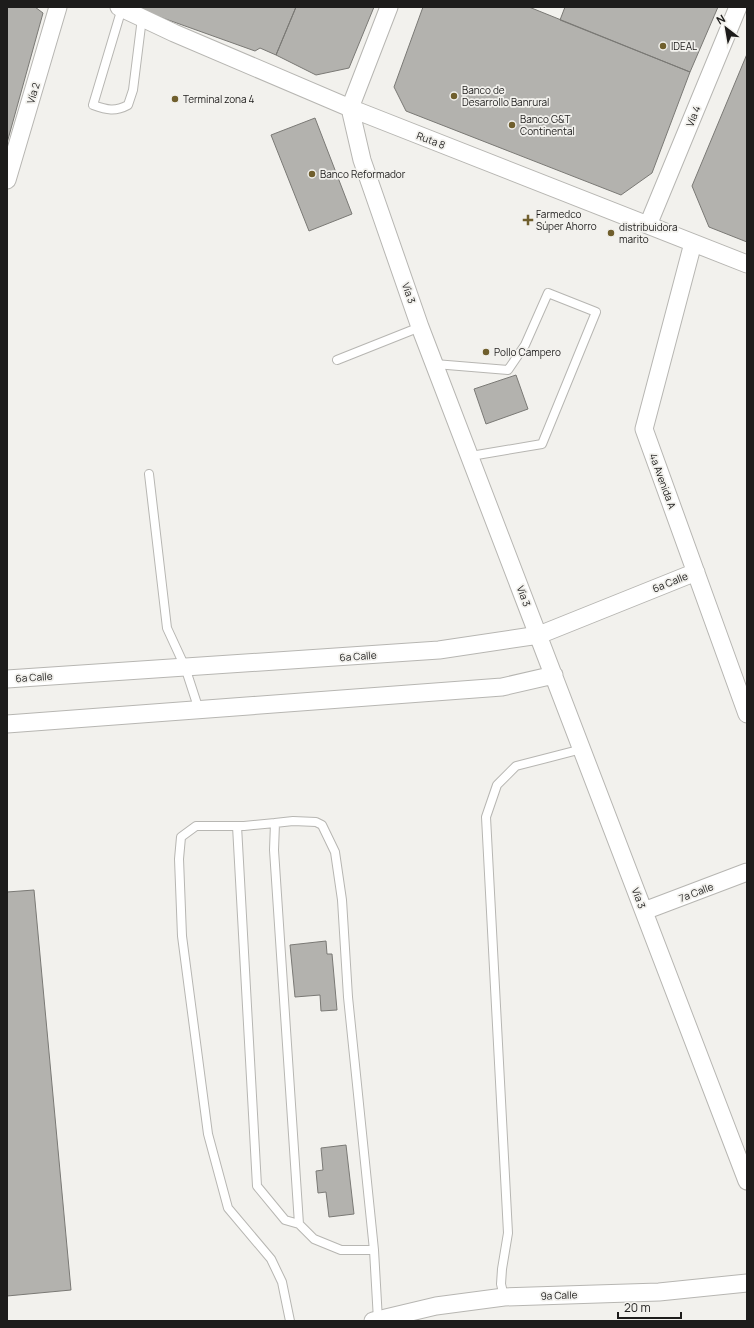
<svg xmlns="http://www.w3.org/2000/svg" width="754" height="1328" font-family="Manrope,sans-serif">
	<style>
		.building { fill: #b3b2ae; stroke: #7a7975 }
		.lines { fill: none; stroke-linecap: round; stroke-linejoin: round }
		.lane-casing { stroke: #b7b6b2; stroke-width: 10 }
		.street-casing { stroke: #b7b6b2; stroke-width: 19 }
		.lane { stroke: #fff; stroke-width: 8 }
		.street { stroke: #fff; stroke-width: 17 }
		.poi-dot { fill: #705f2d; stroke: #f2f1ed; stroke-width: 1.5 }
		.labels { text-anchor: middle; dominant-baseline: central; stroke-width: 3.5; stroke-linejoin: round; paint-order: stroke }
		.poi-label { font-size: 10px; fill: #1d1c1b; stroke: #f2f1ed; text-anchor: start }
		.street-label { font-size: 10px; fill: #1d1c1b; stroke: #f2f1ed }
	</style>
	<rect width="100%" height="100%" fill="#f2f1ed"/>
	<!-- building -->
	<path class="building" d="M7,7H35L43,13L7,143Z
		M132,7H296L276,55L260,48L255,51Z
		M296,7H374L349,68L316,75L276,55Z
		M423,7H529L690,72L652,173L621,195L406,111L394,87Z
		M565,7H718L690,72L560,20Z
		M747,54V242L709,227L692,186Z
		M315,118L352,214L309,231L271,135Z
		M516,375L528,409L486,424L474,389Z
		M34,890L71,1290L7,1296V892Z
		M326,941L327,954H332L337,1010L321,1011L320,995L295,997L290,945Z
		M346,1145L354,1214L329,1217L326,1192L318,1193L316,1171L323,1170L321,1148Z"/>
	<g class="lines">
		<!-- lane casing -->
		<g class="lane-casing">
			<path id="lane" d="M122,8L93,105C107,110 115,112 128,105L133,90L142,18
				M337,360L420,327
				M435,364L508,370L525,345L548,293L596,312L542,444L471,456
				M149,474L167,628L185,667L199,710
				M275,823L244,826H196L181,837L179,859L182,936L208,1134L228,1208L271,1259L282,1282L290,1321
				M237,826L257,1186L285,1220L299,1224
				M374,1250H341L314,1239L299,1224L274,850L275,823L293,821L316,822L322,825L335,852L342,900L348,997L374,1250L378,1320
				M504,1297L501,1284L502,1269L508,1233L486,817L497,785L516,766L582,749"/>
		</g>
		<!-- street casing -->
		<g class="street-casing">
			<path id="street" d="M119,7L174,33L350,108L747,264
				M389,7L350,108L362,160L420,327L747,1181
				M7,180L58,7
				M648,225L738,7
				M693,243L644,429L747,714
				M7,679L439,650L539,635L696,572
				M7,724L502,687L554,675
				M644,911L747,872
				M373,1321L436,1306L504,1297L659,1292L747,1283"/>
		</g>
		<!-- lane -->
		<use href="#lane" class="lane"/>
		<!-- street -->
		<use href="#street" class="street"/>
	</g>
	<!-- markers -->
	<g class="poi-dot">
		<circle cx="663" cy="46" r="4"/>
		<circle cx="454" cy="96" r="4"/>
		<circle cx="175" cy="99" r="4"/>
		<circle cx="512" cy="125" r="4"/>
		<circle cx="312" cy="174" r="4"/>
		<path d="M526 214h4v4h4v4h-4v4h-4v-4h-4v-4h4z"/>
		<circle cx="611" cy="233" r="4"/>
		<circle cx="486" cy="352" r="4"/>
	</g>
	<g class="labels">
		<!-- poi labels -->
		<g class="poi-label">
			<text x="671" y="46">IDEAL</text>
			<text x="462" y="90">Banco de<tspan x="462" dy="12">Desarrollo Banrural</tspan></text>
			<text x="183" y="99">Terminal zona 4</text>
			<text x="520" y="119">Banco G&amp;T<tspan x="520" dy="12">Continental</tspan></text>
			<text x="320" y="174">Banco Reformador</text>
			<text x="536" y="214">Farmedco<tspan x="536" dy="12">Súper Ahorro</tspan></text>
			<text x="619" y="227">distribuidora<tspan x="619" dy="12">marito</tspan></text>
			<text x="494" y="352">Pollo Campero</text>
		</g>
		<!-- street labels -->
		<g class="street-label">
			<text transform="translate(33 93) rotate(-73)">Vía 2</text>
			<text transform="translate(693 116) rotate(-68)">Vía 4</text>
			<text transform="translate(431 140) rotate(21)">Ruta 8</text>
			<text transform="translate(409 293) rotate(71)">Vía 3</text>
			<text transform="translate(663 481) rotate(70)">4a Avenida A</text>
			<text transform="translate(670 582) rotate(-22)">6a Calle</text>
			<text transform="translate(524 596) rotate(69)">Vía 3</text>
			<text transform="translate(358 656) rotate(-4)">6a Calle</text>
			<text transform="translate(34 677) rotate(-4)">6a Calle</text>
			<text transform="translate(696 892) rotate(-21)">7a Calle</text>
			<text transform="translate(639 898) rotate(69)">Vía 3</text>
			<text transform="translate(559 1295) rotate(-2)">9a Calle</text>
		</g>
	</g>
	<!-- border -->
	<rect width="754" height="1328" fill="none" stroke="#1d1c1b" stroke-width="16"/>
	<!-- north arrow -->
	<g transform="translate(726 28) rotate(329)" stroke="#f2f1ed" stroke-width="3" paint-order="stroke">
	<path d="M0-3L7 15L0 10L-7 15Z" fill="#1d1c1b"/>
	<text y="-6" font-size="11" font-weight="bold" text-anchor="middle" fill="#1d1c1b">N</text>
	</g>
	<!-- scale -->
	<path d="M618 1312v6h63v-6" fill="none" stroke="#1d1c1b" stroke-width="2"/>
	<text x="624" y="1312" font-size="12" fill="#1d1c1b" stroke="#f2f1ed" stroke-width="3" paint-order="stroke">20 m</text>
</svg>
